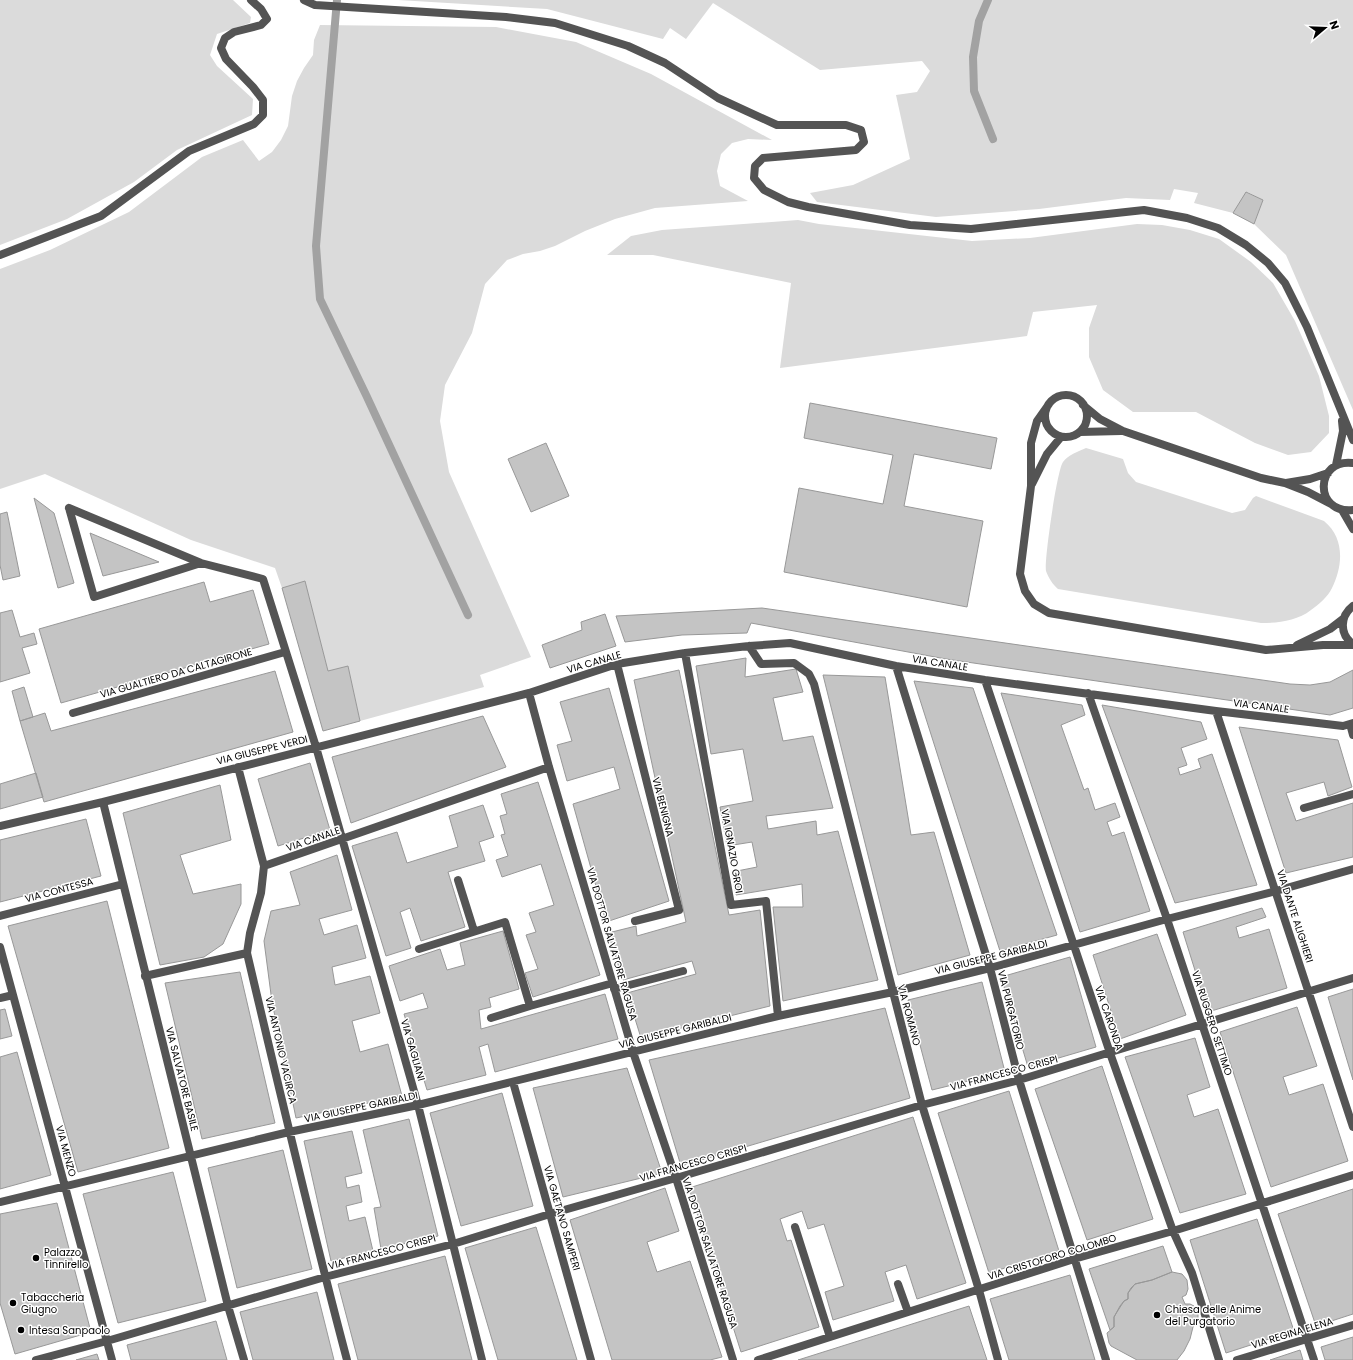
<svg xmlns="http://www.w3.org/2000/svg" width="1353" height="1360" font-family="Poppins,sans-serif">
	<style>
		.green { fill: #dbdbdb }
		.lines { fill: none; stroke-linecap: round; stroke-linejoin: round }
		.stream { stroke: #a2a2a2; stroke-width: 8 }
		.building { fill: #c4c4c4; stroke: #989898 }
		.pedestrian { stroke: #545454; stroke-width: 8 }
		.minor { stroke: #545454; stroke-width: 8 }
		.poi-dot { fill: #000; stroke: #fff; stroke-width: 1.5 }
		.labels { text-anchor: middle; dominant-baseline: central; stroke-width: 3; stroke-linejoin: round; paint-order: stroke }
		.street-label { font-size: 10px; fill: #000; stroke: #fff }
		.poi-label { font-size: 10px; fill: #000; stroke: #fff; text-anchor: start }
	</style>
	<rect width="100%" height="100%" fill="#fff"/>
	<!-- green -->
	<path class="green" d="M0,0H233L251,17L250,23L217,34L210,55L217,66L253,99L252,115L177,150L134,182L67,219L0,245Z
		M398,0H1353V410L1286,255L1254,224L1263,200L1247,192L1233,213L1194,203L1198,193L1174,189L1170,200L1126,198L1039,209L936,217L817,202L810,193L853,185L910,159L896,95L917,92L930,71L922,61L820,70L713,3L686,39L670,28L663,39L547,9Z
		M320,25L496,27L576,42L651,74L772,140L748,139L732,143L721,154L717,171L720,186L748,201L655,208L615,219L585,231L555,246L540,251L523,254L507,260L485,284L472,333L445,385L440,421L449,472L531,657L480,675L484,687L360,721L348,666L328,671L305,581L282,588L275,568L191,540L45,474L0,489V269L50,250L129,212L202,157L243,140L259,161L272,152L281,140L288,126L292,96L297,81L304,68L313,55L314,40Z
		M798,220L819,224L972,241L1030,238L1137,224L1162,225L1190,230L1219,239L1251,262L1273,283L1295,321L1319,376L1329,416V433L1311,452L1288,455L1255,443L1196,412H1133L1103,390L1089,357V328L1097,305L1033,312L1027,336L780,368L791,283L653,255H607L631,236L662,230Z
		M1086,448L1123,459L1128,473L1136,482L1232,513L1245,510L1253,498L1256,496L1324,521C1345,538 1343,566 1332,588C1328,597 1318,605 1311,610C1297,621 1278,623 1261,623L1058,589C1053,585 1048,577 1046,571C1044,561 1057,470 1063,462C1068,455 1079,451 1086,448Z"/>
	<g class="lines">
		<!-- stream -->
		<path class="stream" d="M337,0L316,246L320,299L367,397L468,615
			M988,0L979,21L973,57L974,91L993,139"/>
	</g>
	<!-- building -->
	<path class="building" d="M1246,192L1263,200L1254,224L1233,213Z
		M810,403L997,438L991,469L914,454L904,506L983,521L967,607L784,572L799,488L883,504L893,455L804,438Z
		M546,443L569,496L531,512L508,459Z
		M34,498L54,513L74,583L58,588Z
		M7,512L20,576L3,580L0,565V514Z
		M90,533L159,562L103,576Z
		M305,581L328,671L348,666L360,721L323,731L282,588Z
		M204,582L210,602L253,590L269,644L61,703L39,629Z
		M762,608L1290,684L1310,685L1330,682L1353,670V708L1330,715L946,659L751,623L747,633L682,635L625,642L616,616Z
		M12,610L20,637L34,633L37,644L22,648L30,673L0,682V613Z
		M605,614L616,646L550,668L542,645L582,630L581,622Z
		M746,658L745,677L796,669L803,692L773,698L783,741L813,736L833,808L766,816L768,829L816,821L817,835L838,831L878,980L783,1001L773,907H803L802,884L736,895L732,872L757,867L752,842L727,846L720,807L753,801L743,749L711,754L696,666Z
		M679,670L729,915L760,910L770,1006L641,1038L627,993L696,974L692,961L623,980L608,933L636,926L637,936L686,922L634,680Z
		M275,671L293,732L44,802L20,721L45,713L51,731Z
		M823,675L885,677L911,835L934,832L970,955L898,975Z
		M914,681L973,688L1057,935L1000,951Z
		M24,687L33,717L20,721L12,691Z
		M609,688L669,901L606,922L573,804L620,789L614,767L567,781L557,745L572,741L560,702Z
		M1001,693L1082,705L1085,715L1061,725L1084,790L1088,788L1095,810L1115,803L1120,817L1107,822L1112,836L1124,832L1150,911L1080,932Z
		M1102,705L1201,722L1207,739L1181,748L1187,765L1178,768L1180,775L1201,768L1198,759L1212,754L1257,885L1175,903Z
		M483,716L506,767L351,823L332,757Z
		M1239,727L1338,740L1352,787L1328,796L1324,782L1286,793L1296,821L1353,803V857L1286,873Z
		M310,763L330,830L278,846L258,779Z
		M36,773L43,797L0,809V784Z
		M538,782L600,975L533,997L525,973L538,969L526,935L536,932L529,913L554,905L541,864L502,877L496,860L508,856L501,835L505,834L500,816L507,814L501,794Z
		M220,785L231,840L180,855L193,894L241,884V904L223,944L204,957L160,965L123,813Z
		M483,805L494,837L479,842L485,861L448,872L465,927L421,941L410,908L400,912L411,948L386,956L352,846L397,832L407,863L458,847L449,816Z
		M86,819L101,876L0,902V840Z
		M337,855L352,910L319,919L324,935L357,925L366,958L332,967L335,985L370,976L380,1013L352,1021L360,1052L388,1044L402,1096L296,1118L272,1002L264,941L271,911L300,905L290,872Z
		M107,901L169,1148L78,1172L8,926Z
		M1262,908L1266,917L1236,927L1239,938L1269,929L1287,988L1208,1012L1183,932Z
		M503,931L519,989L489,998L491,1007L479,1010L481,1029L605,994L618,1039L495,1072L488,1044L479,1047L486,1075L427,1090L404,1014L428,1008L423,993L400,1001L389,966L440,949L447,970L465,965L460,943Z
		M1157,934L1186,1015L1120,1039L1093,955Z
		M1070,957L1096,1047L1028,1067L1001,977Z
		M240,972L275,1123L202,1139L165,983Z
		M982,982L1005,1072L932,1090L908,1000Z
		M1353,989V1080L1328,997Z
		M1297,1007L1317,1066L1283,1077L1289,1095L1323,1084L1348,1161L1271,1187L1220,1032Z
		M885,1008L910,1098L681,1166L649,1060Z
		M5,1009L12,1036L0,1039V1010Z
		M1195,1038L1210,1087L1187,1095L1194,1117L1218,1109L1246,1194L1180,1213L1125,1057Z
		M17,1052L51,1175L0,1189V1057Z
		M1102,1066L1153,1219L1087,1240L1035,1089Z
		M627,1068L662,1173L563,1197L533,1088Z
		M1009,1091L1059,1251L989,1273L938,1113Z
		M502,1093L533,1206L461,1226L430,1113Z
		M913,1117L966,1283L917,1299L906,1265L885,1272L894,1301L833,1320L825,1292L844,1286L824,1224L808,1229L802,1211L780,1219L787,1241L791,1240L819,1327L741,1352L689,1188Z
		M409,1119L438,1236L381,1249L374,1208L381,1207L363,1130Z
		M352,1131L362,1173L345,1177L347,1188L359,1185L362,1202L346,1206L349,1221L365,1217L373,1251L331,1261L304,1141Z
		M283,1150L312,1269L237,1288L208,1168Z
		M173,1172L206,1301L118,1323L83,1194Z
		M665,1188L679,1231L647,1242L657,1272L690,1261L722,1357L710,1360H612L570,1220Z
		M1353,1189V1314L1316,1326L1278,1214Z
		M57,1203L91,1332L15,1354L0,1303V1214Z
		M1257,1219L1294,1331L1226,1353L1190,1240Z
		M536,1227L577,1360H498L465,1248Z
		M1163,1246L1172,1272L1152,1280L1135,1284L1128,1293V1299L1124,1301L1117,1312L1114,1317V1327L1110,1330L1089,1269Z
		M445,1256L472,1360H358L338,1284Z
		M1172,1272L1182,1274L1187,1280L1188,1289L1186,1295L1182,1297L1185,1304H1190L1194,1306L1198,1314V1320L1193,1327L1190,1339L1184,1351L1177,1360H1137L1111,1346L1109,1343L1107,1333L1114,1327V1317L1120,1306L1124,1301L1128,1299V1293L1131,1288L1135,1284L1152,1280Z
		M1070,1275L1095,1360H1009L990,1299Z
		M317,1292L334,1360H253L240,1312Z
		M969,1306L987,1360H798Z
		M216,1321L227,1360H131L127,1345Z
		M1353,1337V1360H1325L1321,1347Z
		M1300,1350L1303,1360H1270Z
		M97,1354L99,1360H76Z"/>
	<g class="lines">
		<!-- pedestrian -->
		<path class="pedestrian" d="M36,1360L107,1341"/>
		<!-- minor -->
		<path class="minor" d="M304,0L315,5L506,17L555,23L628,46L665,63L718,98L777,125H846L861,130L864,142L856,150L763,158L755,166L754,178L764,190L788,202L808,207L910,225L971,229L1144,210L1187,218L1218,228L1246,245L1268,263L1285,283L1307,327L1353,440
			M0,255L101,216L189,151L254,124L263,115V100L253,87L226,59L221,48L225,38L234,32L261,25L267,19L261,9L251,0
			M1045 416a21 21 0 1 1 42 0a21 21 0 1 1-42 0Z
			M1049,404L1037,421L1031,443V486L1020,574L1025,591L1034,604L1049,613L1266,650L1323,645H1353
			M1083,405L1100,419L1123,431L1261,478L1285,483L1308,492L1331,504
			M1080,432L1121,431
			M1353,463C1315,458 1313,514 1353,510
			M1336,465L1343,431L1342,421
			M1286,483L1310,479L1328,473
			M1032,484L1047,454L1061,437
			M69,508L201,563L263,579L316,747L418,1105L482,1360
			M69,508L94,597L201,563
			M1342,510L1353,529
			M1353,606C1340,616 1339,634 1353,644
			M1297,645L1330,629L1343,619
			M749,646L761,664L794,663L809,674L814,684L922,1105L979,1290L998,1360
			M685,653L731,905L766,901L778,1016
			M617,664L679,910L635,921
			M896,666L990,968L1019,1080L1106,1360
			M985,680L1110,1053L1173,1231L1192,1273L1219,1360
			M529,693L549,767L633,1052L676,1178L733,1360
			M1088,693L1167,919L1314,1360
			M1216,711L1353,1127
			M73,713L285,652
			M1350,724L1353,735
			M238,767L264,866L261,893L250,933L247,953C279,1089 311,1225 347,1360
			M103,802L228,1306L244,1360
			M1304,808L1353,794
			M0,826L103,802L529,693L617,664L685,653L749,646L790,643L896,666L985,680L1216,711L1343,726L1353,723
			M264,866L549,767
			M458,880L474,931
			M0,916L123,884
			M0,947L112,1360
			M419,949L505,922L530,1006L613,983
			M145,976L247,953
			M614,989L683,971
			M0,998L13,995
			M491,1018L530,1006
			M513,1082L591,1360
			M0,1202L289,1132L418,1105L778,1016L893,992L990,968L1167,919L1276,891L1353,869
			M795,1227L830,1337
			M898,1284L908,1312
			M107,1341L325,1277L453,1244L550,1214L676,1178L922,1105L1019,1080L1353,978
			M758,1360L1074,1259L1173,1231L1353,1175
			M1237,1360L1353,1325"/>
	</g>
	<!-- markers -->
	<g class="poi-dot">
		<circle cx="36" cy="1258" r="4"/>
		<circle cx="13" cy="1303" r="4"/>
		<circle cx="1157" cy="1315" r="4"/>
		<circle cx="21" cy="1330" r="4"/>
	</g>
	<g class="labels">
		<!-- street labels -->
		<g class="street-label">
			<text transform="translate(594 662) rotate(-16)">VIA CANALE</text>
			<text transform="translate(940 663) rotate(9)">VIA CANALE</text>
			<text transform="translate(176 673) rotate(-16)">VIA GUALTIERO DA CALTAGIRONE</text>
			<text transform="translate(1261 706) rotate(7)">VIA CANALE</text>
			<text transform="translate(262 750) rotate(-14)">VIA GIUSEPPE VERDI</text>
			<text transform="translate(663 807) rotate(76)">VIA BENIGNA</text>
			<text transform="translate(313 839) rotate(-19)">VIA CANALE</text>
			<text transform="translate(732 851) rotate(80)">VIA IGNAZIO GROI</text>
			<text transform="translate(59 890) rotate(-15)">VIA CONTESSA</text>
			<text transform="translate(1295 916) rotate(72)">VIA DANTE ALIGHIERI</text>
			<text transform="translate(612 944) rotate(74)">VIA DOTTOR SALVATORE RAGUSA</text>
			<text transform="translate(991 957) rotate(-14)">VIA GIUSEPPE GARIBALDI</text>
			<text transform="translate(1011 1010) rotate(76)">VIA PURGATORIO</text>
			<text transform="translate(909 1015) rotate(75)">VIA ROMANO</text>
			<text transform="translate(1109 1018) rotate(71)">VIA CARONDA</text>
			<text transform="translate(1212 1023) rotate(72)">VIA RUGGERO SETTIMO</text>
			<text transform="translate(675 1031) rotate(-14)">VIA GIUSEPPE GARIBALDI</text>
			<text transform="translate(281 1050) rotate(77)">VIA ANTONIO VACIRCA</text>
			<text transform="translate(413 1050) rotate(74)">VIA GAGLIANI</text>
			<text transform="translate(1004 1073) rotate(-15)">VIA FRANCESCO CRISPI</text>
			<text transform="translate(182 1079) rotate(76)">VIA SALVATORE BASILE</text>
			<text transform="translate(361 1107) rotate(-12)">VIA GIUSEPPE GARIBALDI</text>
			<text transform="translate(66 1151) rotate(75)">VIA MENZO</text>
			<text transform="translate(693 1163) rotate(-16)">VIA FRANCESCO CRISPI</text>
			<text transform="translate(562 1218) rotate(74)">VIA GAETANO SAMPERI</text>
			<text transform="translate(382 1252) rotate(-15)">VIA FRANCESCO CRISPI</text>
			<text transform="translate(710 1253) rotate(72)">VIA DOTTOR SALVATORE RAGUSA</text>
			<text transform="translate(1052 1257) rotate(-17)">VIA CRISTOFORO COLOMBO</text>
			<text transform="translate(1292 1333) rotate(-17)">VIA REGINA ELENA</text>
		</g>
		<!-- poi labels -->
		<g class="poi-label">
			<text x="44" y="1252">Palazzo<tspan x="44" dy="12">Tinnirello</tspan></text>
			<text x="21" y="1297">Tabaccheria<tspan x="21" dy="12">Giugno</tspan></text>
			<text x="1165" y="1309">Chiesa delle Anime<tspan x="1165" dy="12">del Purgatorio</tspan></text>
			<text x="29" y="1330">Intesa Sanpaolo</text>
		</g>
	</g>
	<!-- north arrow -->
	<g transform="translate(1325 28) rotate(71)" stroke="#ffffff" stroke-width="3" paint-order="stroke">
	<path d="M0-3L7 15L0 10L-7 15Z" fill="#000000"/>
	<text y="-6" font-size="11" font-weight="bold" text-anchor="middle" fill="#000000">N</text>
	</g>
</svg>
